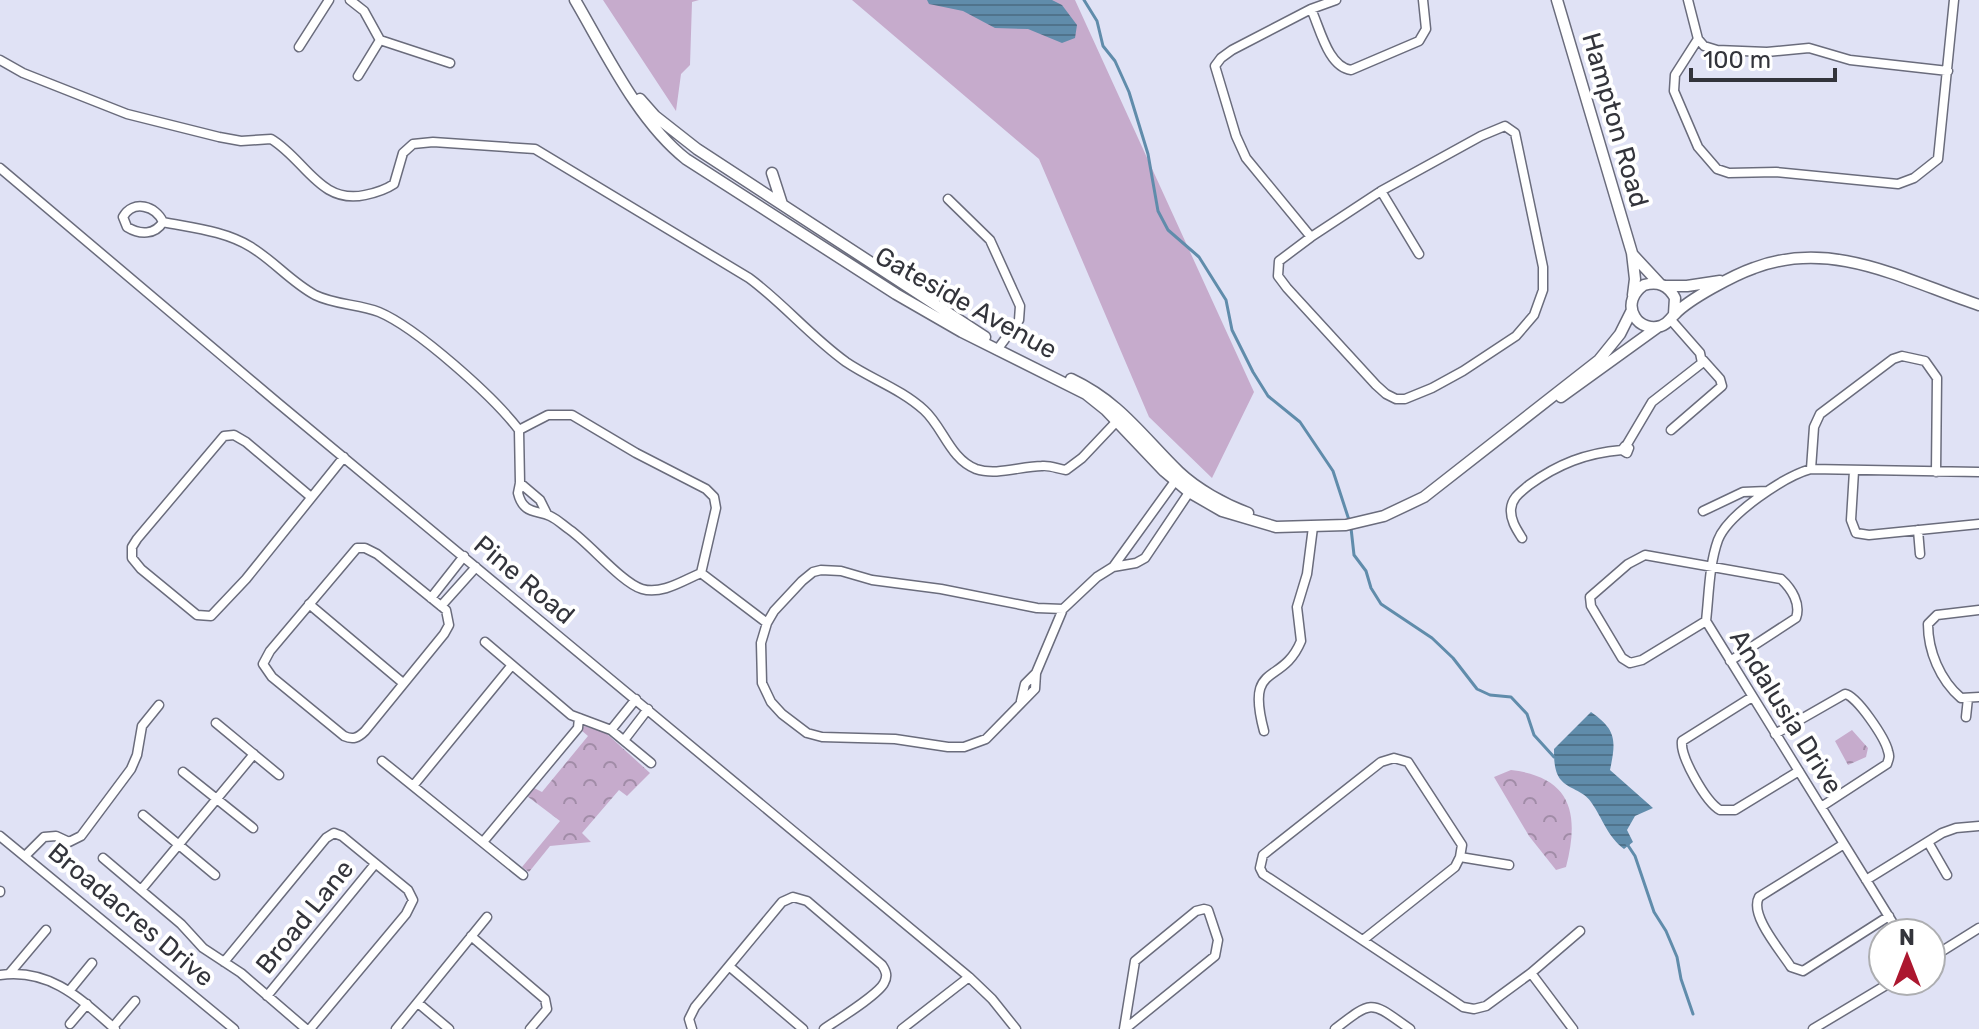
<svg xmlns="http://www.w3.org/2000/svg" width="1979" height="1029" font-family="Rubik,sans-serif">
	<style>
		.grass { fill: #c6abcc }
		.park { fill: url(#park-crowns) }
		.water { fill: url(#water-rules) }
		.lines { fill: none; stroke-linecap: round; stroke-linejoin: round }
		.stream { stroke: #608cab; stroke-width: 3 }
		.minor-casing { stroke: #6a6c7c; stroke-width: 11 }
		.tertiary-casing { stroke: #6a6c7c; stroke-width: 13 }
		.minor { stroke: #fff; stroke-width: 8 }
		.tertiary { stroke: #fff; stroke-width: 10 }
		.labels { text-anchor: middle; dominant-baseline: central; stroke-width: 8; stroke-linejoin: round; paint-order: stroke }
		.street-label { font-size: 26px; fill: #33343b; stroke: #fff }
	</style>
	<defs>
		<pattern id="park-crowns" width="20" height="18" patternUnits="userSpaceOnUse" patternTransform="scale(2)"><rect width="20" height="18" fill="#c6abcc"/><path d="M2 6a3 3 0 1 1 6 0M12 15a3 3 0 1 1 6 0" fill="none" stroke="#a18ca7"/></pattern>
		<pattern id="water-rules" width="6" height="5" patternUnits="userSpaceOnUse" patternTransform="scale(2)"><rect width="6" height="5" fill="#608cab"/><path d="M0 2.5h6" fill="none" stroke="#50738c"/></pattern>
	</defs>
	<rect width="100%" height="100%" fill="#e0e2f5"/>
	<!-- grass -->
	<path class="grass" d="M603,0H699L692,2L690,65L681,74L676,111Z
		M852,0H1075L1254,392L1212,478L1149,417L1039,159Z"/>
	<!-- park -->
	<path class="park" d="M584,726L606,733L650,773L627,796L619,790L582,833L591,842L550,846L529,872L522,867L560,821L527,796L534,788L542,792L588,736L581,730Z
		M1852,730L1868,748L1866,757L1848,765L1835,741Z
		M1511,770C1571,777 1580,813 1566,867L1556,870L1529,836L1494,777Z"/>
	<!-- water -->
	<path class="water" d="M927,0H1052L1062,5L1077,25L1075,38L1062,43L1028,29L995,28L963,11L929,4Z
		M1591,712C1617,730 1616,741 1610,770L1653,808L1635,816L1627,830L1633,842L1624,849C1607,836 1603,819 1591,802C1583,790 1568,789 1561,780C1554,772 1554,759 1554,749Z"/>
	<g class="lines">
		<!-- stream -->
		<path class="stream" d="M1084,0L1097,21L1103,46L1115,61L1129,92L1148,154L1158,211L1168,230L1199,257L1226,300L1232,330L1253,372L1268,396L1300,422L1333,471L1349,520
			M1351,528L1354,555L1366,571L1371,588L1381,604L1432,638L1453,658L1477,689L1490,695L1511,697L1527,714L1534,735L1554,757
			M1627,844L1635,856L1654,912L1666,931L1677,957L1681,979L1693,1014"/>
		<!-- minor casing -->
		<g class="minor-casing">
			<path id="minor" d="M350,0L364,11L380,40L450,63
				M1688,0L1698,39L1704,46L1717,50L1767,52L1809,48L1850,60L1948,71
				M1311,9C1320,28 1328,67 1351,70L1419,41L1426,29L1423,0
				M1698,39L1675,75L1674,91L1698,147L1717,169L1729,173L1776,172L1898,184L1914,178L1938,159L1954,0
				M299,47L329,0
				M0,60L23,73L127,114L219,137L241,141L271,139C305,159 320,205 365,195C375,193 385,190 394,184L403,153L413,144L433,142L535,149L749,278C783,303 810,336 846,362C871,379 901,389 924,410C943,427 950,459 976,469C997,476 1021,466 1042,466C1050,465 1058,469 1066,470L1082,458L1117,421
				M358,76L380,40
				M1505,126L1515,133L1543,267V290L1534,315L1516,336L1463,371L1432,388L1405,399H1396L1386,394L1376,385L1287,288L1278,276L1279,261L1311,237L1381,191L1481,136Z
				M0,168L278,403L969,977L992,999L1016,1029
				M1381,191L1419,254
				M948,199L990,240L1020,306L1019,320L997,350
				M163,222C155,235 140,235 127,227L123,217C133,199 156,206 163,222C193,228 225,231 251,247C274,261 291,282 315,295C335,305 359,304 379,312C417,328 494,397 519,430L520,483L518,493C523,514 536,510 550,516C557,519 564,526 570,530C590,544 622,583 642,589C662,595 684,580 701,573
				M1311,237L1246,158L1236,136L1215,66L1221,58L1232,50L1311,9L1336,0
				M519,430L548,415H572L636,453L706,489L714,497L716,508L701,573
				M1671,430L1722,386L1720,379L1703,360
				M1625,446L1629,448L1627,453L1622,450Z
				M1626,446L1652,402L1702,363L1700,353L1671,320
				M1811,469L1814,427L1820,414L1893,359L1902,356L1925,361L1937,378L1936,472
				M1854,471L1851,520L1856,533L1869,535L1979,524
				M520,483L540,500L547,514
				M311,497L246,442L234,435L224,436L137,539L132,547V558L141,569L197,615L211,616L246,579L344,457
				M1703,511L1743,492L1767,491
				M1918,530L1920,554
				M1522,538C1517,530 1510,520 1511,509C1512,497 1521,492 1529,485C1558,464 1586,453 1622,450
				M357,548H365L377,554L446,610L449,625L444,634L365,731C358,738 353,740 344,736L272,677L263,664L270,651Z
				M1113,567L1136,563L1145,558L1192,488
				M701,573L767,623
				M431,598L464,556
				M309,604L403,683
				M441,606L476,567
				M1063,609L1037,608L941,589L872,580L841,571L821,570L813,572L802,581L774,611L767,623L761,643L762,683L771,702L782,714L807,733L822,737L895,739L948,747H964L986,739L1035,689L1036,673L1063,609L1097,577L1113,567L1178,477
				M1979,610L1937,615L1928,624C1928,651 1940,680 1961,698L1979,697
				M1706,621L1642,660L1630,663L1622,658L1591,606L1590,597L1628,564L1645,555L1781,579C1792,589 1801,604 1796,618L1730,661
				M485,642L571,715L611,730L651,763
				M1752,697L1682,741C1680,757 1706,802 1720,810H1735L1799,771
				M1021,701L1025,684L1036,673
				M1966,717L1968,698
				M216,723L279,775
				M611,730L636,699
				M1264,731C1245,660 1282,687 1301,641L1297,607L1307,574L1313,527
				M1775,734L1845,694C1857,696 1885,738 1888,751C1890,757 1889,758 1887,764L1821,807
				M625,739L648,709
				M382,761L523,875
				M183,772L253,828
				M413,786L512,665
				M143,815L215,875
				M0,836L234,1029
				M483,842L578,728L579,718
				M1928,842L1947,875
				M1844,844L1759,897C1749,915 1781,951 1791,967L1803,971L1889,916
				M25,856L44,837L56,836L69,842L81,836L131,769L137,755L142,726L159,705
				M1460,857L1509,865
				M103,858L181,924L203,948L241,973L306,1029
				M1866,880L1942,833L1956,828L1979,826
				M141,890L254,754
				M0,892V891
				M1899,933L1706,621C1709,595 1709,565 1718,540C1728,514 1785,476 1811,469L1979,472
				M471,936L545,999L547,1009L530,1029
				M1363,940L1455,867L1460,857L1462,845L1408,762L1394,758L1381,762L1263,855L1260,868L1263,874L1463,1007L1474,1009L1486,1006L1531,973L1580,931
				M1931,958L1979,928
				M224,962L326,838L334,833L342,836L408,890L413,900L406,914L310,1029
				M730,967L803,1029
				M1531,973L1573,1029
				M9,974L46,930
				M0,975C50,968 81,999 115,1029
				M70,990L92,963
				M267,996L375,864
				M418,1003L449,1029
				M70,1024L87,1004
				M113,1027L135,1001
				M396,1029L487,917
				M692,1029L689,1019L695,1007L782,902L793,897L807,901L882,965C886,971 888,976 884,983C878,995 837,1020 824,1029
				M902,1029L969,977
				M1124,1029L1135,961L1196,911L1204,909L1208,910L1218,940L1215,956L1125,1029
				M1335,1029C1374,999 1370,1001 1410,1029
				M1813,1029L1893,981"/>
		</g>
		<!-- tertiary casing -->
		<g class="tertiary-casing">
			<path id="tertiary" d="M575,0C606,53 638,121 686,159L896,294L962,332L1086,394L1106,410L1164,471L1189,492L1222,511L1276,527L1346,525L1384,516L1424,497L1599,360L1620,334L1632,310
				M1557,0L1632,253L1635,279L1633,295
				M640,99L655,116L697,149L985,337
				M772,173L782,204
				M1633,255L1659,283
				M1666,286H1687L1720,281
				M1674,314L1675,298C1668,285 1658,281 1644,285C1634,292 1627,304 1635,317C1640,326 1652,329 1661,326C1669,323 1670,318 1675,314C1689,299 1734,275 1754,268C1833,238 1906,281 1979,305
				M1071,379C1120,402 1142,436 1179,472C1197,489 1224,504 1248,513
				M1561,397L1658,327"/>
		</g>
		<!-- minor -->
		<use href="#minor" class="minor"/>
		<!-- tertiary -->
		<use href="#tertiary" class="tertiary"/>
	</g>
	<g class="labels">
		<!-- street labels -->
		<g class="street-label">
			<text transform="translate(1615 120) rotate(74)">Hampton Road</text>
			<text transform="translate(966 303) rotate(29)">Gateside Avenue</text>
			<text transform="translate(524 580) rotate(40)">Pine Road</text>
			<text transform="translate(1786 712) rotate(58)">Andalusia Drive</text>
			<text transform="translate(131 915) rotate(40)">Broadacres Drive</text>
			<text transform="translate(305 917) rotate(-51)">Broad Lane</text>
		</g>
	</g>
	<!-- north arrow -->
	<g transform="translate(1907 957)"><circle r="38" fill="#ffffff" stroke="#adaeb1" stroke-width="2"/>
	<path d="M0-6L14 30L0 20L-14 30Z" fill="#ac172f"/>
	<text y="-12" font-size="22" font-weight="bold" text-anchor="middle" fill="#33343b">N</text>
	</g>
	<!-- scale -->
	<path d="M1691 68v12h144v-12" fill="none" stroke="#33343b" stroke-width="4"/>
	<text x="1703" y="68" font-size="24" fill="#33343b" stroke="#ffffff" stroke-width="6" paint-order="stroke">100 m</text>
</svg>
